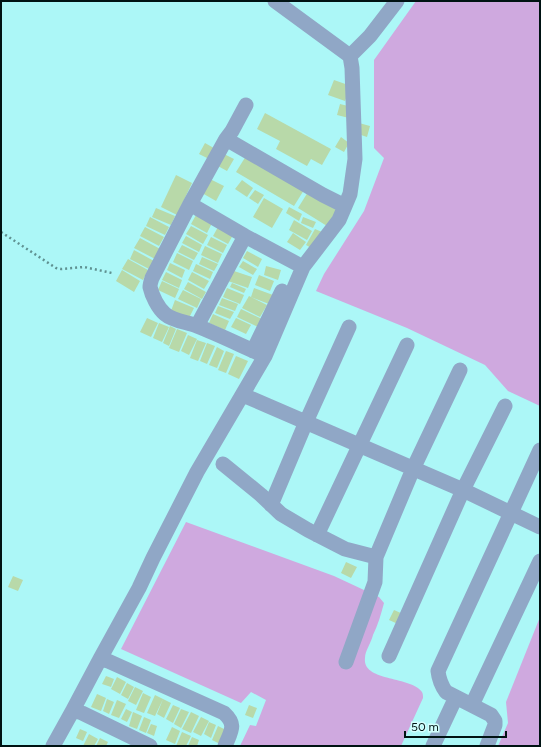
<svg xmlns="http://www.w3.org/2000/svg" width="541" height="747" font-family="Figtree,sans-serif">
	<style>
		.green { fill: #cfa9df }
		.building { fill: #b8d9a9 }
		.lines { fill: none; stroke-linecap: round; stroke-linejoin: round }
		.path { stroke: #5f9191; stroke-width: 2.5; stroke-dasharray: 2 3; stroke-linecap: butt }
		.street { stroke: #90a7c6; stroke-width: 15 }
	</style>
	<rect width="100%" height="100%" fill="#acf7f7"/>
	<!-- green -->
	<path class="green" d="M416,1H540V406L508,391L485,365L407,328L316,291L324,274L364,211L384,158L374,148V60Z
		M186,522L334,576L379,597L384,603C381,614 378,625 373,635C371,643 365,651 365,658C362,682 411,676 422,692C423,694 423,696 423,698L401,746H240L250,725L256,726L266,700L251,692L241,703L121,649Z
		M540,617V746H498L508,723L506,702Z"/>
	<!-- building -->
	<path class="building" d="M334,80L351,86L345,101L328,95Z
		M340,104L352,107L349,118L337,115Z
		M265,113L331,149L322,165L311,159L307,166L276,149L280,141L257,129Z
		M359,123L370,126L367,137L355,133Z
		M341,137L349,143L344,152L335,147Z
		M205,143L219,151L213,161L199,154Z
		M222,153L234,159L227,171L216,165Z
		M246,156L304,190L294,206L236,172Z
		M176,175L192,183L177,215L161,207Z
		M210,179L224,186L216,201L202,193Z
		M242,180L253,188L247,197L235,189Z
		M255,190L264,195L258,204L249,198Z
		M308,192L337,210L327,226L298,208Z
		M264,198L283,209L272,228L253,217Z
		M289,207L302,214L299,221L286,213Z
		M156,208L175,216L171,225L152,217Z
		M196,215L212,223L207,233L191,224Z
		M150,217L169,227L165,235L146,226Z
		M303,217L316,222L313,228L301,223Z
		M294,220L312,231L307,240L289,230Z
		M191,226L208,235L203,244L186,234Z
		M145,227L164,237L159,246L140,236Z
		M218,227L233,235L228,244L213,236Z
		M315,229L322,232L313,249L306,245Z
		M293,233L306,242L300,250L287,242Z
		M186,236L202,245L199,252L182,243Z
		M211,237L227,245L223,253L207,245Z
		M140,238L162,250L157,260L134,248Z
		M182,245L198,253L194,260L178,252Z
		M205,246L222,254L218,263L201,255Z
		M134,250L154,261L149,269L130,259Z
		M247,251L262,259L258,267L243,258Z
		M177,253L193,261L189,270L173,262Z
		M202,257L218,264L214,271L199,264Z
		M128,259L148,270L143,280L122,269Z
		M243,261L257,269L253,275L239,267Z
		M170,263L185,270L182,278L167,270Z
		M196,264L213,272L210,279L193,271Z
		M266,266L281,270L278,280L264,275Z
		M122,270L140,281L134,292L116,281Z
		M231,270L252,277L248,288L228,281Z
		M166,272L182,280L179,288L162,280Z
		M192,272L209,281L204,289L188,280Z
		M259,275L274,281L270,291L255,285Z
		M162,281L179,289L175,298L158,290Z
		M188,282L206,292L202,299L184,289Z
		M232,283L246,289L244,293L230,287Z
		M227,288L244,295L240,304L223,297Z
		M254,288L273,295L269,304L251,297Z
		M183,290L201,299L197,308L178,299Z
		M249,296L267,305L260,317L242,308Z
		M222,298L238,304L235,311L219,305Z
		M175,300L194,308L189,318L171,311Z
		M218,306L234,312L230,319L215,313Z
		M241,309L262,319L258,327L237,317Z
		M213,314L229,321L225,330L209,323Z
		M147,318L158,323L151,337L140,332Z
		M236,318L251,325L246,334L231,327Z
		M159,323L169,327L162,342L153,338Z
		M170,326L176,329L169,346L163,343Z
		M177,329L187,333L179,352L169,348Z
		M188,335L197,339L189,355L181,351Z
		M197,340L206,343L198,361L190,358Z
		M207,343L215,346L207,364L200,361Z
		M217,347L224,351L217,368L209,365Z
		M226,351L234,354L226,373L218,370Z
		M236,356L248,361L239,379L228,374Z
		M346,562L357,567L351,578L341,573Z
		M13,576L23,580L18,591L8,587Z
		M394,610L403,614L398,624L389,620Z
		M106,676L114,679L111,687L102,684Z
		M117,677L126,682L120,694L111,689Z
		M127,683L134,687L128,699L121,695Z
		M135,687L143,691L136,705L128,701Z
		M143,693L151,697L144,713L136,710Z
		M97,694L106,698L101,711L91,707Z
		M155,695L163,699L155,716L147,713Z
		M107,699L114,702L109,714L103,711Z
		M163,699L171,703L164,718L157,714Z
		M117,700L126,704L119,718L111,715Z
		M173,705L180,708L173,723L166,719Z
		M249,705L257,708L253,718L245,715Z
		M126,709L132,712L127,722L121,719Z
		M181,709L189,712L181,728L174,724Z
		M133,712L142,716L137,729L129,726Z
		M191,712L199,716L191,733L182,729Z
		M144,717L151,720L146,733L139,730Z
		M201,717L209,721L201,736L193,732Z
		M209,722L216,725L211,738L204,734Z
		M151,724L157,726L154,736L147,733Z
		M218,726L226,730L220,744L212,740Z
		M172,727L180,731L175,744L166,740Z
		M80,729L87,732L83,741L76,738Z
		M182,732L191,736L186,746H176Z
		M89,734L98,739L94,746H83Z
		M192,737L199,740L197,746H188Z
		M100,738L108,742L106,746H96Z"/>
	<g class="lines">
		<!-- path -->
		<path class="path" d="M1,232L56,268L61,269L84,267L112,273"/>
		<!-- street -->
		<path class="street" d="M350,56L370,36L397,1
			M226,139L323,195L345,206
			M190,204L226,139L232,131L246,105
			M197,326L245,236
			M253,351L282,291
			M265,356C242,346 220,335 197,326C187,322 173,321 165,314C158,308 152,296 150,287C150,284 151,281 152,278L190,204L245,236L303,267
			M243,395L463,490L540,527
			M223,464L261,495L281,514L308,530L345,549L376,557
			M271,505L306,422L349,327
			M317,535L407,345
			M389,656L463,490L505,406
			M100,659L108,661L224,713C237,725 231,731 225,746
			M346,662L375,582L376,557L413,469L460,370
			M472,705L540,561
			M73,710L82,713L150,746
			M53,746L73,710L100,659L139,588L153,558L197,472L265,356L303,267L339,220L345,206L350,194L355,159L352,68L350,56L275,1
			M433,746L456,697
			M487,746L495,725V721L491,715L446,692C441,685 439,680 438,671L540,450"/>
	</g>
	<!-- border -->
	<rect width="541" height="747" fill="none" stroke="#001313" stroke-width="4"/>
	<!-- scale -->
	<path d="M405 731v6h101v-6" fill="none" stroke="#001313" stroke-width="2"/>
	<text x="411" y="731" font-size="12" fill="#001313" stroke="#d3fffe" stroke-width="3" paint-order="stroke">50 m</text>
</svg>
